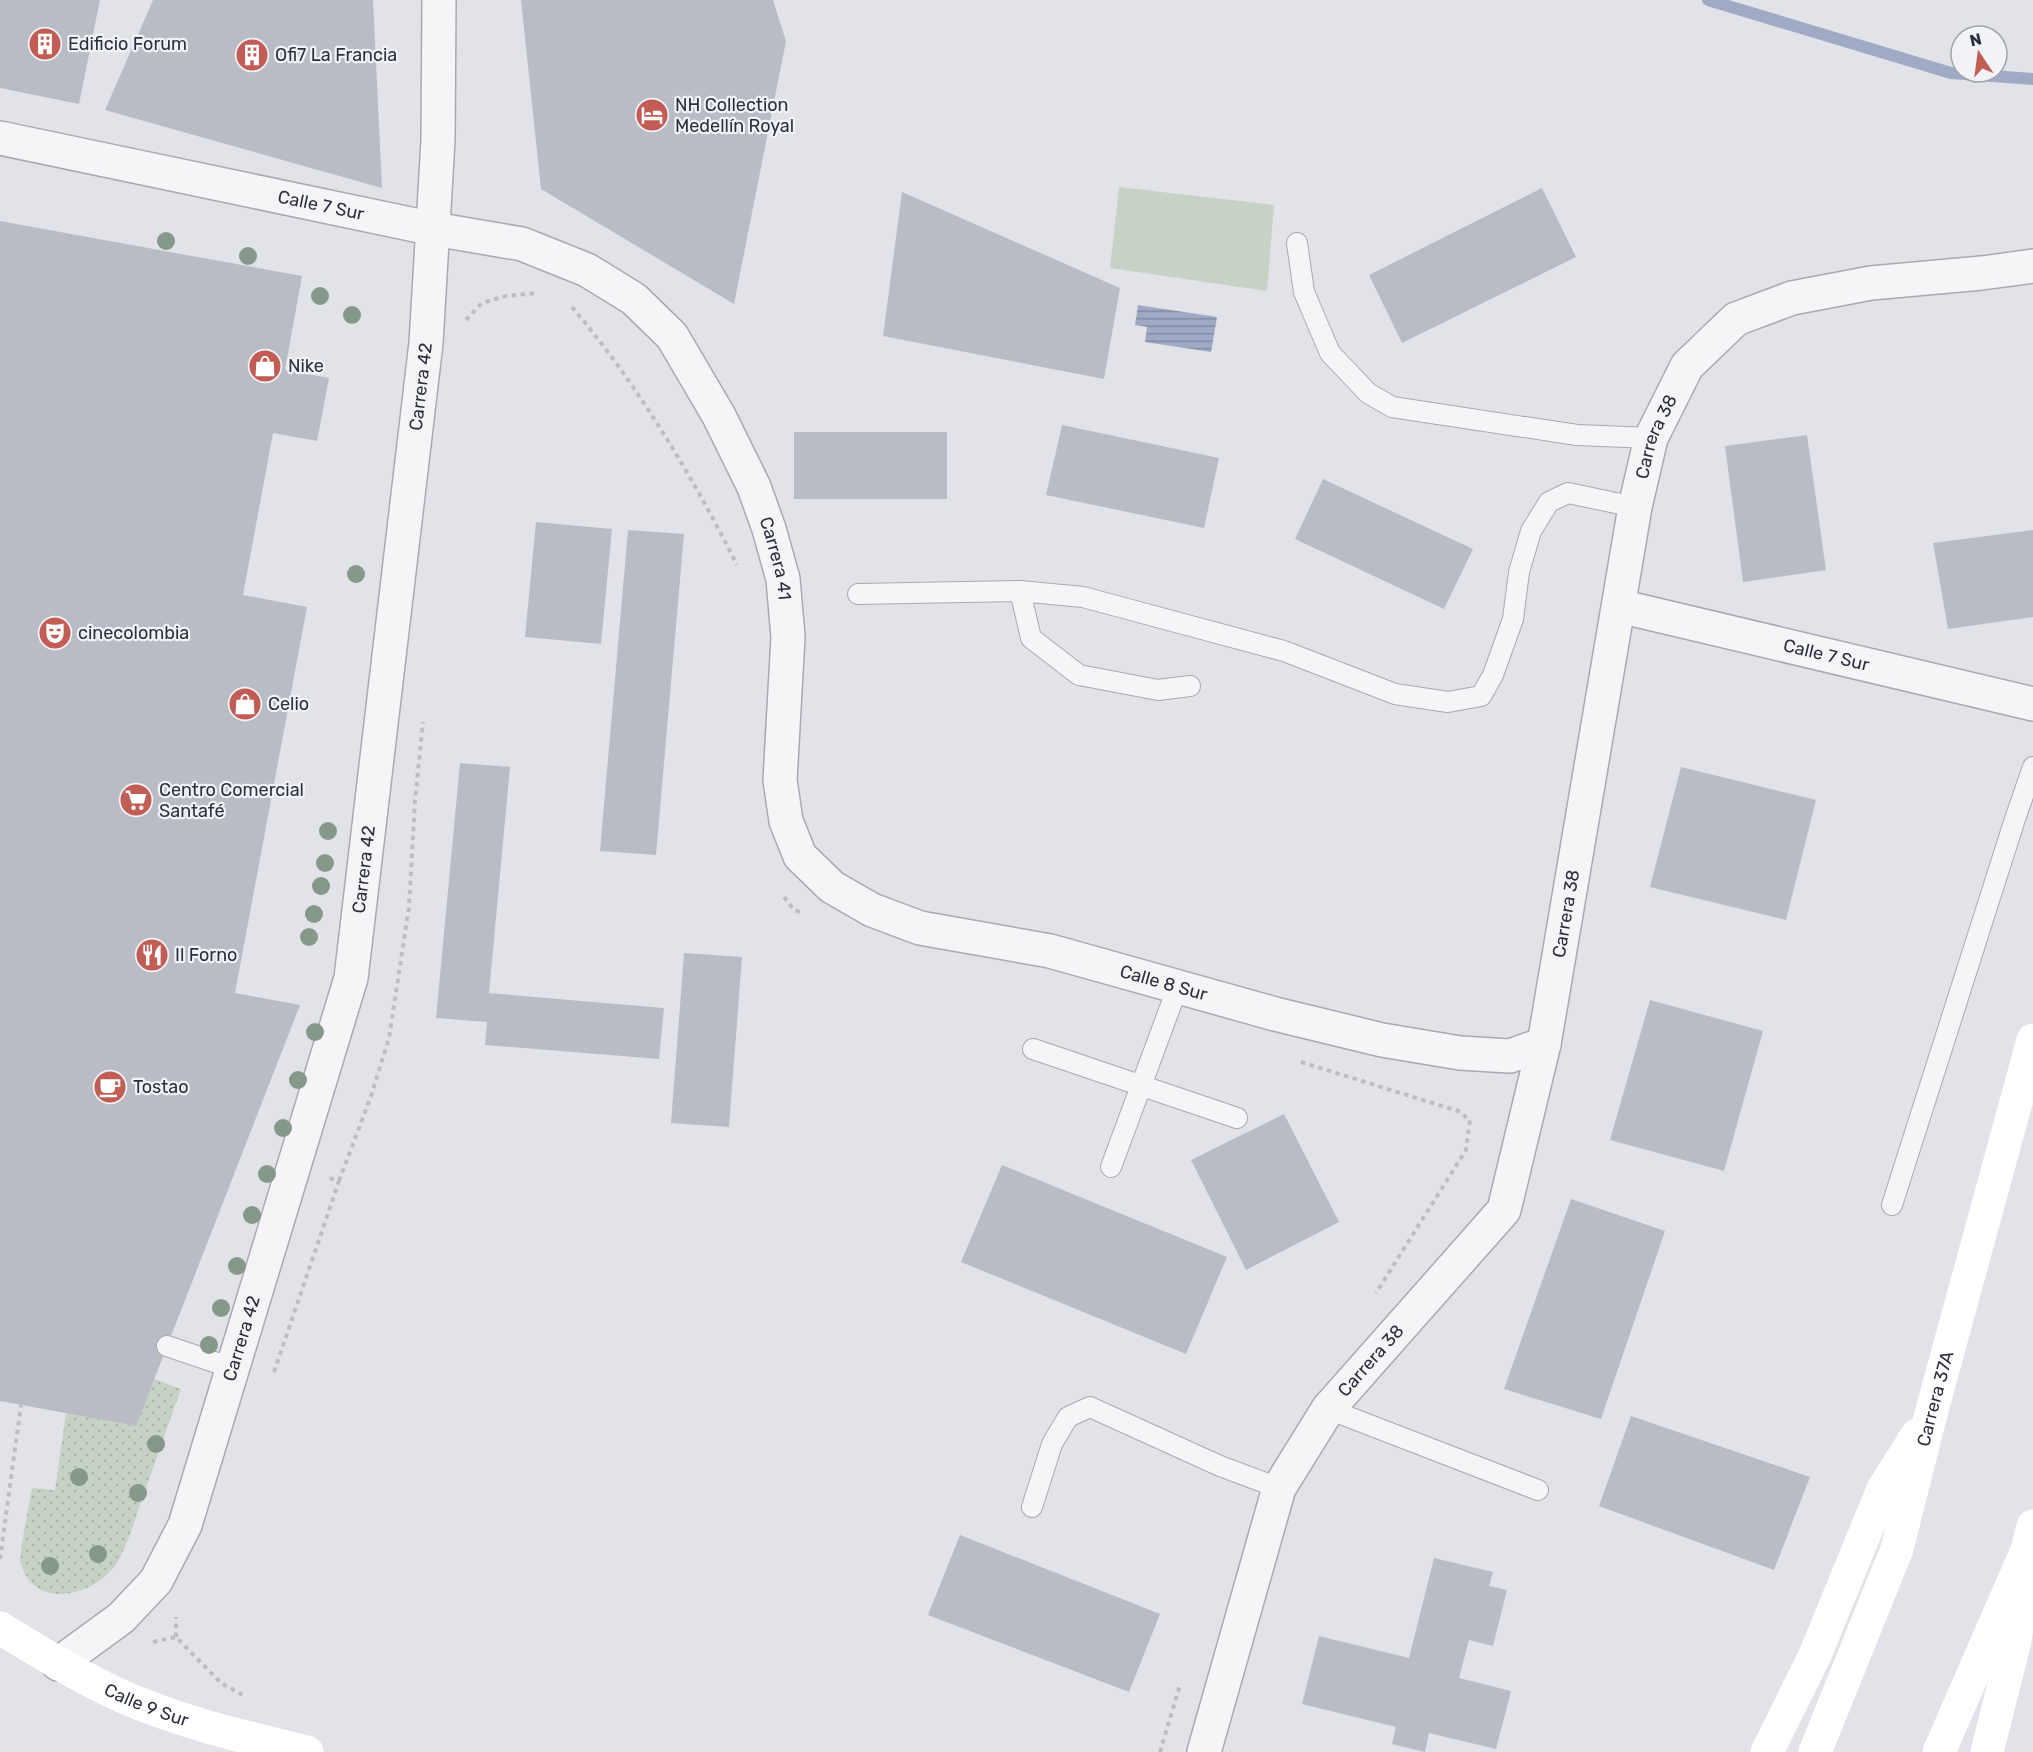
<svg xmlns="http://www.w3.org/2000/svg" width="2033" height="1752" font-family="Rubik,sans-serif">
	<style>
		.grass { fill: url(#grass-dots) }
		.pitch { fill: #c5d2c4 }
		.water { fill: url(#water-rules) }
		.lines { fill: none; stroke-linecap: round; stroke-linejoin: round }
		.stream { stroke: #a1aac5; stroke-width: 12 }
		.building { fill: #babcc5 }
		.lane-casing { stroke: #a8a9b3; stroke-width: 22 }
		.street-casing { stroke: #a8a9b3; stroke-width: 36 }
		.path { stroke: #bdbec4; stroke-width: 4; stroke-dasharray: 4.5 4.5; stroke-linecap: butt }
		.lane { stroke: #f5f5f8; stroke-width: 20 }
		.street { stroke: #f5f5f8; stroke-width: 33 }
		.secondary { stroke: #fff; stroke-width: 33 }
		.tree { fill: #86988a }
		.labels { text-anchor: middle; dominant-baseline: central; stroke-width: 4.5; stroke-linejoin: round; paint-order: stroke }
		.poi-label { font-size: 18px; fill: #2c2f3f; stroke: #f2f3f7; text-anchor: start }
		.street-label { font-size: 18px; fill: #2c2f3f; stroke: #f2f3f7 }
	</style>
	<defs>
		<pattern id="grass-dots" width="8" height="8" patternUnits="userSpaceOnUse" patternTransform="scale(1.5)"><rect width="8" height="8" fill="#c5d2c4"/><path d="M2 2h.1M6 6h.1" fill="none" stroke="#a9b5a9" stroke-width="1.8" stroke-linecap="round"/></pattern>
		<pattern id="water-rules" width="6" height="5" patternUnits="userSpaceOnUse" patternTransform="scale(1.5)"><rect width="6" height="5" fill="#a1aac5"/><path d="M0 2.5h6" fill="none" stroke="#838ba1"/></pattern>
	</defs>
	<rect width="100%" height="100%" fill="#e2e3e9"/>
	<!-- grass -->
	<path class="grass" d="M154,1379L181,1389C168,1425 156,1460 143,1496C135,1519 129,1543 116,1564C95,1596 34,1611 21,1564C18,1555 30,1502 32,1488L55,1490L66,1413L136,1426Z"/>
	<!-- pitch -->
	<path class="pitch" d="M1119,187L1274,205L1267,291L1110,268Z"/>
	<!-- water -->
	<path class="water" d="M1138,305L1217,317L1211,352L1145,342L1147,327L1135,325Z"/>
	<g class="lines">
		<!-- stream -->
		<path class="stream" d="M1708,0L1951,73L2033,79"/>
	</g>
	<!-- building -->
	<path class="building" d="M0,0H100L79,104L0,88Z
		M153,0H373L382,188L105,110Z
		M521,0H773L786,41L734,304L541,189Z
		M1542,188L1576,257L1402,343L1369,275Z
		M902,192L1120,288L1104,379L883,336Z
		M0,221L302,276L285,370L329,378L317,441L273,433L243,595L307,607L235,993L300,1005L136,1426L0,1401Z
		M1062,425L1219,458L1204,528L1046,495Z
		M794,432H947V499H794Z
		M1807,435L1826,570L1743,582L1725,446Z
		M1323,479L1473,549L1444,609L1295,539Z
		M536,522L612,529L601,644L525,637Z
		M628,530L684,534L656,855L600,851Z
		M2033,530V617L1948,629L1933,543Z
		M460,763L510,767L489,993L664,1008L659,1059L485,1045L487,1022L436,1018Z
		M1681,767L1816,800L1786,920L1650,887Z
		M684,953L742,957L729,1127L671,1123Z
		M1650,1000L1763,1031L1724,1171L1610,1140Z
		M1284,1114L1339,1222L1246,1270L1191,1160Z
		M1002,1165L1227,1257L1186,1354L961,1262Z
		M1571,1199L1665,1231L1601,1419L1504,1389Z
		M1631,1416L1810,1477L1774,1570L1599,1506Z
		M960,1535L1160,1614L1129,1692L928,1615Z
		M1434,1558L1493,1572L1489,1586L1507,1590L1493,1646L1469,1640L1459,1678L1511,1691L1496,1749L1429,1733L1425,1752L1392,1744L1396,1727L1302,1704L1319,1636L1409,1658Z"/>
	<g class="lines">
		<!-- lane casing -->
		<g class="lane-casing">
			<path id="lane" d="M1297,243L1304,292L1330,353L1368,393L1392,407L1577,435L1651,438
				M1020,591L1031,638L1079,675L1158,690L1190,686
				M858,594L1020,591L1083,597L1284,651L1395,694L1448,702L1481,696L1493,675L1513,619L1519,572L1531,531L1549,502L1568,493L1635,507
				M1033,1049L1237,1118
				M1111,1167L1178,986
				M1892,1205L2015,819L2033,767
				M167,1346L232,1368
				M1328,1409L1538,1490
				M1032,1507L1052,1444L1068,1417L1090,1407L1220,1466L1279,1488"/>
		</g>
		<!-- street casing -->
		<g class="street-casing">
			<g id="street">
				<path id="s1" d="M0,138L434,229L522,244L587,270L634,299L672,336L719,416L754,487L769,529L783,579L788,637L780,780L786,821L800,856L832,887L872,910L920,928L1050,951L1275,1014L1382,1040L1460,1053L1510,1056L1544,1044"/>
				<path id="s2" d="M1619,606L2033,704"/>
				<path id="s3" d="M58,1664L121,1618L156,1581L185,1525L351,978L426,343L438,141L439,0"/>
				<path id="s4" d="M1204,1752L1279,1488L1328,1409L1504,1210L1544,1044L1635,507L1651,438L1687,366L1736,319L1792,298L1871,283L1982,273L2033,266"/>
			</g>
		</g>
		<!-- path -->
		<path class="path" d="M572,307C638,385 691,474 737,565
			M466,320L482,303L506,296L537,293
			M784,897L794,910L803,913
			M1301,1062L1458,1111L1470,1120L1466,1150L1376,1293
			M339,1181L371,1096L389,1038L409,907L415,801L423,722
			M274,1372L339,1181L329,1178
			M0,1559L21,1405
			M176,1637V1617
			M153,1642L176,1637L221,1683L243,1695
			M1160,1752L1180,1685"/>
		<!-- lane -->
		<use href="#lane" class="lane"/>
		<!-- street -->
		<use href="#street" class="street"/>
		<!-- secondary -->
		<g class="secondary">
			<path id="s5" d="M0,1628C39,1652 78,1676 119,1695C179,1722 244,1737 307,1752"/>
			<path d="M1767,1752L1815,1655L1883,1489L1917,1435"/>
			<path id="s6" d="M1815,1752L1897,1549L1932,1410L2033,1040"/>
			<path d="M1939,1752L2027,1550L2033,1526"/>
			<path d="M1987,1752L2015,1641L2022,1587"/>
		</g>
	</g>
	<!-- trees -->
	<g class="tree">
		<circle cx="166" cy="241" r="9"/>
		<circle cx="248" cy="256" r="9"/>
		<circle cx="320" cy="296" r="9"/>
		<circle cx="352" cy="315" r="9"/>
		<circle cx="356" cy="574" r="9"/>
		<circle cx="328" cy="831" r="9"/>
		<circle cx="325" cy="863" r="9"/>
		<circle cx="321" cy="886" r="9"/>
		<circle cx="314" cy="914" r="9"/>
		<circle cx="309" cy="937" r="9"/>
		<circle cx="315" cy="1032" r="9"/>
		<circle cx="298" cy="1080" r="9"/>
		<circle cx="283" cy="1128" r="9"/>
		<circle cx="267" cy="1174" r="9"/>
		<circle cx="252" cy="1215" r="9"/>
		<circle cx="237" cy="1266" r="9"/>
		<circle cx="221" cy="1308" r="9"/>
		<circle cx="209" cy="1345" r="9"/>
		<circle cx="156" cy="1444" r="9"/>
		<circle cx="79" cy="1477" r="9"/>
		<circle cx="138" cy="1493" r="9"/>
		<circle cx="98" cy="1554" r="9"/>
		<circle cx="50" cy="1566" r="9"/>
	</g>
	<!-- icons -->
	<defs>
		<g id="building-disc" transform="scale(1.725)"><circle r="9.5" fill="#c15d55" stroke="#f2f3f7"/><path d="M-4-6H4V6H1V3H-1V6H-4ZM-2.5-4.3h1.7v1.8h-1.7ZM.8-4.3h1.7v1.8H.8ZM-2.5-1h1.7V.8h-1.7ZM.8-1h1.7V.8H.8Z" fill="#fff"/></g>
		<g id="hotel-disc" transform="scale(1.725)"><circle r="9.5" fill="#c15d55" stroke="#f2f3f7"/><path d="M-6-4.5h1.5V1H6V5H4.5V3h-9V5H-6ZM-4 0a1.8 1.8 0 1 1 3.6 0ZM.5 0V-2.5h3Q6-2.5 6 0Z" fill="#fff"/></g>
		<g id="shop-disc" transform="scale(1.725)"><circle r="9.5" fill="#c15d55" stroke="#f2f3f7"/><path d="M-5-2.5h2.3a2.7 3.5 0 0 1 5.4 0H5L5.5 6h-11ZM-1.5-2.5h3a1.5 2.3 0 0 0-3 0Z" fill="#fff"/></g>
		<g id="theatre-disc" transform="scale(1.725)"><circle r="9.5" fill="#c15d55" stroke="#f2f3f7"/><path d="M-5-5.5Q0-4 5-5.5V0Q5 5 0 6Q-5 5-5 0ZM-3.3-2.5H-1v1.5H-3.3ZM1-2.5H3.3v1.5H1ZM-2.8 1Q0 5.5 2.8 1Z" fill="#fff"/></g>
		<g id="supermarket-disc" transform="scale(1.725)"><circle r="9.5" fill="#c15d55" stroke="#f2f3f7"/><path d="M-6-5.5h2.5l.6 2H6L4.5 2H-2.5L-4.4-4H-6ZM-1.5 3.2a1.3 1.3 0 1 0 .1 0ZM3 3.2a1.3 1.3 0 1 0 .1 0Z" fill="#fff"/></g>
		<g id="restaurant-disc" transform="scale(1.725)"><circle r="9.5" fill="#c15d55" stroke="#f2f3f7"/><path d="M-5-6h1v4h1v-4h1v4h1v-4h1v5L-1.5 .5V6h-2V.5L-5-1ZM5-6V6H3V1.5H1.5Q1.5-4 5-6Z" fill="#fff"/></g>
		<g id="cafe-disc" transform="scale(1.725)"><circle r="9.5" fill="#c15d55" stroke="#f2f3f7"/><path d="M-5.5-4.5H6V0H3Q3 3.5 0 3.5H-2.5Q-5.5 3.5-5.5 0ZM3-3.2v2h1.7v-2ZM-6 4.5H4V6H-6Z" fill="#fff"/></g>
	</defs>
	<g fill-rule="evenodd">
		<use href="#building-disc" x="45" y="44"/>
		<use href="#building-disc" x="252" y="55"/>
		<use href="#hotel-disc" x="652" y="115"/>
		<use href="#shop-disc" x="265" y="366"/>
		<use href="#theatre-disc" x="55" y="633"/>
		<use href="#shop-disc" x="245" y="704"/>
		<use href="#supermarket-disc" x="136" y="800"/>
		<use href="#restaurant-disc" x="152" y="955"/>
		<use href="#cafe-disc" x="110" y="1087"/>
	</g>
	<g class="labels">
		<!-- poi labels -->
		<g class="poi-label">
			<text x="68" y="44">Edificio Forum</text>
			<text x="275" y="55">Ofi7 La Francia</text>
			<text x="675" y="105">NH Collection<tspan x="675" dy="21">Medellín Royal</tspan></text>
			<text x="288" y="366">Nike</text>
			<text x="78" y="633">cinecolombia</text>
			<text x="268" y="704">Celio</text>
			<text x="159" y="790">Centro Comercial<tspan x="159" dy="21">Santafé</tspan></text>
			<text x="175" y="955">Il Forno</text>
			<text x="133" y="1087">Tostao</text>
		</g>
		<!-- street labels -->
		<g class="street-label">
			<text stroke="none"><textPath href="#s1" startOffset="328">Calle 7 Sur</textPath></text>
			<text stroke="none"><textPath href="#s3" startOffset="1359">Carrera 42</textPath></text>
			<text stroke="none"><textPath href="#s4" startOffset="1422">Carrera 38</textPath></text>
			<text stroke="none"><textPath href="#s1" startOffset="958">Carrera 41</textPath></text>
			<text stroke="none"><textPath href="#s2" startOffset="213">Calle 7 Sur</textPath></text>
			<text stroke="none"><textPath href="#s3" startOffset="873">Carrera 42</textPath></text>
			<text stroke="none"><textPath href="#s4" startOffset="936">Carrera 38</textPath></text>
			<text stroke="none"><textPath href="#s1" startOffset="1652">Calle 8 Sur</textPath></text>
			<text stroke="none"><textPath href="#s3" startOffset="387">Carrera 42</textPath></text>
			<text stroke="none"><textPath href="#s4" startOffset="432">Carrera 38</textPath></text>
			<text stroke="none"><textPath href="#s6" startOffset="374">Carrera 37A</textPath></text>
			<text stroke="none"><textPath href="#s5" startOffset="166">Calle 9 Sur</textPath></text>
		</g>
	</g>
	<!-- north arrow -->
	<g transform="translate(1979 54) rotate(347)"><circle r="28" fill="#f2f3f7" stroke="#a3a5ad" stroke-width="1.5"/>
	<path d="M0-4.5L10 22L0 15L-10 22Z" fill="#c15d55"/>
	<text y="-9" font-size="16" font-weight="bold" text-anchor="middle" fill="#2c2f3f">N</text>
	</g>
</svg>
